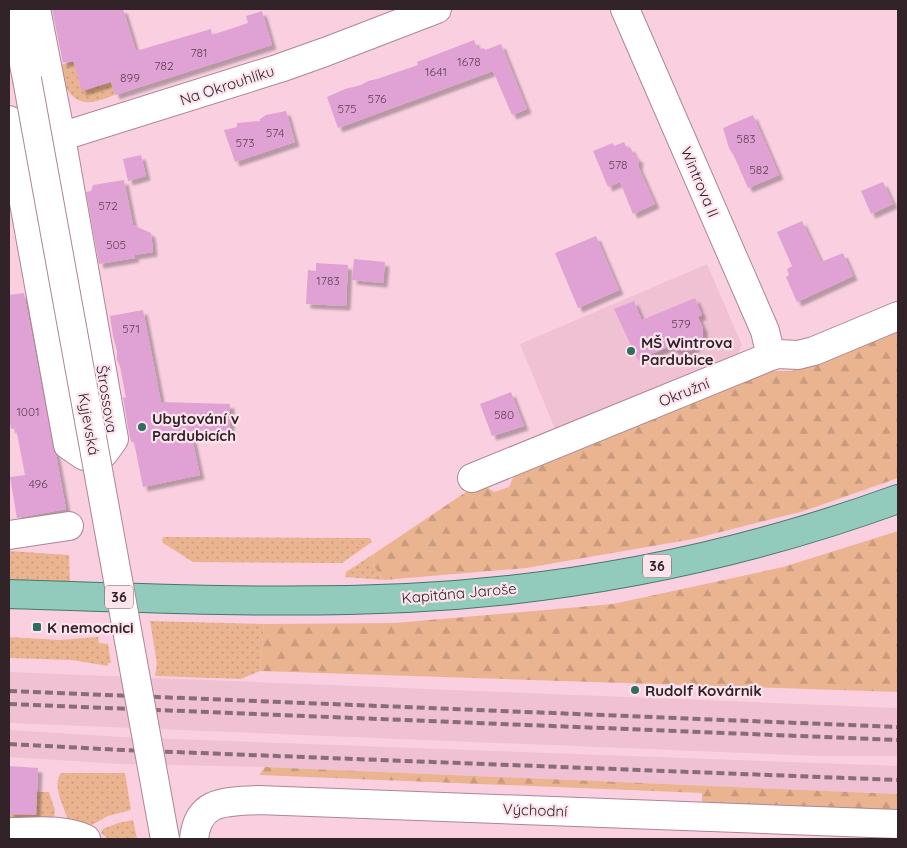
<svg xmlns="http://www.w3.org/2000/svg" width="907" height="848" font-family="Quicksand,sans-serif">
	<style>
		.built { fill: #f0c0d3 }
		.grass { fill: url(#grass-dots) }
		.forest { fill: url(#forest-firs) }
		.building { fill: #e0a1d4; filter: url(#shadow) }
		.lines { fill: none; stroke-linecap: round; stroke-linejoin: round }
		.minor-casing { stroke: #ac8694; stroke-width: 30 }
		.major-casing { stroke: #41786a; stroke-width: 30 }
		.minor { stroke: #fff; stroke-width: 28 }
		.major { stroke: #92cabb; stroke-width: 28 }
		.rail { stroke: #876d77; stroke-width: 4; stroke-dasharray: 8 4; stroke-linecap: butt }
		.minor-bridge-casing { stroke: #ac8694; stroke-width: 30; stroke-linecap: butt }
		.minor-bridge { stroke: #fff; stroke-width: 28 }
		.poi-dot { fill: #2e6f5e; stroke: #fce3ec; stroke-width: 2 }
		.labels { text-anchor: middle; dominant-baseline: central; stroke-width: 4.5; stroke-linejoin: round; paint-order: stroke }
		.number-label { font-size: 12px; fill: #5e4254 }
		.shield { fill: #fce3ec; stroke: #6f5d64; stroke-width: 1 }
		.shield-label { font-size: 14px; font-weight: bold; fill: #322329 }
		.street-label { font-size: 15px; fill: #322329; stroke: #fce3ec }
		.poi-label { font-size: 15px; font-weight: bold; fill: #322329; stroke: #fce3ec; text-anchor: start }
	</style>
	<defs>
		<pattern id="grass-dots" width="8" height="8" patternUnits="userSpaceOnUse" patternTransform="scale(1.25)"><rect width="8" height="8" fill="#ebb491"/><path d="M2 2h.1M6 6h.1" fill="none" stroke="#ca9a7d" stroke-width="1.8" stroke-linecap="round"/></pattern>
		<pattern id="forest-firs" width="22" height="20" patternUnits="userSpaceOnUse" patternTransform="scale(1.25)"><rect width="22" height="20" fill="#ebb491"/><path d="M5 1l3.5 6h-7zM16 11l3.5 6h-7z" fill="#ca9a7d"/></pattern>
		<filter id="shadow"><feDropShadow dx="4.5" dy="4.5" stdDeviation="1" flood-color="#0004"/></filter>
	</defs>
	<rect width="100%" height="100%" fill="#fad0e0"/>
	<!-- built -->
	<path class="built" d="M707,264L742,345L737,356L555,429L520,344Z
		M9,672L898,708V756H818L9,723Z
		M9,730L122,737L898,766V794L265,767L121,764L9,757Z"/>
	<!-- grass -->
	<path class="grass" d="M99,56L104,60L115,95C108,97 100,101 92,102C69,104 63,83 59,65Z
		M164,537L370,538L372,542L342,563L193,562L163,543L162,539Z
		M9,551L69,555L70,582L9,580Z
		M375,553L372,564L384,580L345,577L346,572Z
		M150,621L264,624L260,671L241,679L155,676L157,664Z
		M9,637L60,640L98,637L99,643L108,644L111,663H108V666L72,660L9,658Z
		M61,773H125L131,810L108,816L86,828L70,824C65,810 51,786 61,773Z
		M37,792H49L55,810L54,821H9V814H36Z
		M133,820L137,839H108L101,833L103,829L118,823Z"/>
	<!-- forest -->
	<path class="forest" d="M898,324V478L804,511L693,539L526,568L384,580L372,564L375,553L472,488L485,486L494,492L509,487L518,467L768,371H792Z
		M898,531V692L260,671L264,624L395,623L613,604L783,567Z
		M265,767L898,794V816L702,809V793L259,775Z"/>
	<!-- building -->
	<path class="building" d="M52,9H123L136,51L211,29L212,35L248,23L246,16L262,11L272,45L115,95L111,82L82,91L73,61L63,63Z
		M474,40L478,50L484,48L485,50L501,44L527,109L512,115L493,71L338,128L327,97L345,89L361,85L368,81L377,79L418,65L417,62Z
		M286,111L295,142L235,162L224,130L237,127V123L260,121V119L266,115Z
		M753,115L779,175L748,188L734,156L729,148L723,128Z
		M624,142L627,149L630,147L634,155L639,159L638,166L655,204L633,214L620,182L608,187L593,151L613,143L614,146Z
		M141,155L146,176L128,181L123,159Z
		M124,180L133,225L151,233L153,252L134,255L135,258L99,264L86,192L91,191L93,185Z
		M883,182L893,204L871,214L861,191Z
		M802,221L821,262L843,253L853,276L797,302L786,277L789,275L787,269L792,266L777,232Z
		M596,236L619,290L578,308L555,253Z
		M354,259L385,262L383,283L352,280Z
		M316,263L348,265L346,306L306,304L308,270L316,271Z
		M24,293L53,448L56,455L66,509L17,518L10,477L25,475L16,428L11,429L9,417V295Z
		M695,298L702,315L698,317L703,328V340L697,342L695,347L689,351L680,350L676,351L670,346L638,360L614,309L634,301L642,320Z
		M143,310L161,402L230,404V434L191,433L200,475L143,487L134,442H131L129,433L123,397L126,398L120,366L117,360V351L113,336L110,316Z
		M511,392L524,426L492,436L480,404Z
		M9,766L38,768L36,815L9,814Z"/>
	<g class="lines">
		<!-- minor casing -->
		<g class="minor-casing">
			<path id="minor" d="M13,9L27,79
				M625,9L765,331L771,356
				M9,120L68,445L84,456L104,453L114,439L61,137L36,9
				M44,142L280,68L325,52L437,9
				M472,478L771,356L778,354L798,355L814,351L898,316
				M9,535L69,526
				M9,832C33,832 63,828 86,839
				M194,839C198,799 226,802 258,800L898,824"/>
		</g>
		<!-- major casing -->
		<g class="major-casing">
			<path id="major" d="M9,594C141,598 275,604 407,598C574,590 741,556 898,499"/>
		</g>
		<!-- minor -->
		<use href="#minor" class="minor"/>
		<!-- major -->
		<use href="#major" class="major"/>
		<!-- rail -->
		<path class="rail" d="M9,691L898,727
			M9,704L898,740
			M9,744L122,750L898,780"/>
		<!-- minor-bridge casing -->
		<g class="minor-bridge-casing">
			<path id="minor-bridge" d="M27,79L165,839"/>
		</g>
		<!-- minor-bridge -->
		<use href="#minor-bridge" class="minor-bridge"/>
	</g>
	<!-- markers -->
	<g class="poi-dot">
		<circle cx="631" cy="351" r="5"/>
		<circle cx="142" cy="427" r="5"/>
		<rect x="32" y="622" width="10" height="10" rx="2.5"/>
		<circle cx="635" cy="690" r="5"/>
	</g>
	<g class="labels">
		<!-- number labels -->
		<g class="number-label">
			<text x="199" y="52">781</text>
			<text x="469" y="61">1678</text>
			<text x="164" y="65">782</text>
			<text x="436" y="71">1641</text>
			<text x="130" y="77">899</text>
			<text x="377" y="98">576</text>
			<text x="347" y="108">575</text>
			<text x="275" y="132">574</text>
			<text x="746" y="138">583</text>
			<text x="245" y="142">573</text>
			<text x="618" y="164">578</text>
			<text x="759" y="169">582</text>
			<text x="108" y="205">572</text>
			<text x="116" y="244">505</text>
			<text x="328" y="280">1783</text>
			<text x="681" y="323">579</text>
			<text x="131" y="328">571</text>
			<text x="28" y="411">1001</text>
			<text x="504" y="414">580</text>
			<text x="38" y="483">496</text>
		</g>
		<!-- shield labels -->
		<g class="shield">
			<rect x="643" y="554.5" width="28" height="23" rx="4"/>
			<rect x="105" y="585.5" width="28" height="23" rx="4"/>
		</g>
		<g class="shield-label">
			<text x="657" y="566">36</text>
			<text x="119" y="597">36</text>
		</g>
		<!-- street labels -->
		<g class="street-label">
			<text transform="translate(227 85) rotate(-18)">Na Okrouhlíku</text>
			<text transform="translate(700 182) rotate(67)">Wintrova II</text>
			<text transform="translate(684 392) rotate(-22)">Okružní</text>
			<text transform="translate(107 399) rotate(81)">Štrossova</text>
			<text transform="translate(89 424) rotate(80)">Kyjevská</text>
			<text transform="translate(459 593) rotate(-5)">Kapitána Jaroše</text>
			<text transform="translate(535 810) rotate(2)">Východní</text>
		</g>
		<!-- poi labels -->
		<g class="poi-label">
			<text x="641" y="342">MŠ Wintrova<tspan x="641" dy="17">Pardubice</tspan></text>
			<text x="152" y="418">Ubytování v<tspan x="152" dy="17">Pardubicích</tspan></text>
			<text x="47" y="627">K nemocnici</text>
			<text x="645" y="690">Rudolf Kovárnik</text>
		</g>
	</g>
	<!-- border -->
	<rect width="907" height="848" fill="none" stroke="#322329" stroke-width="20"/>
</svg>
